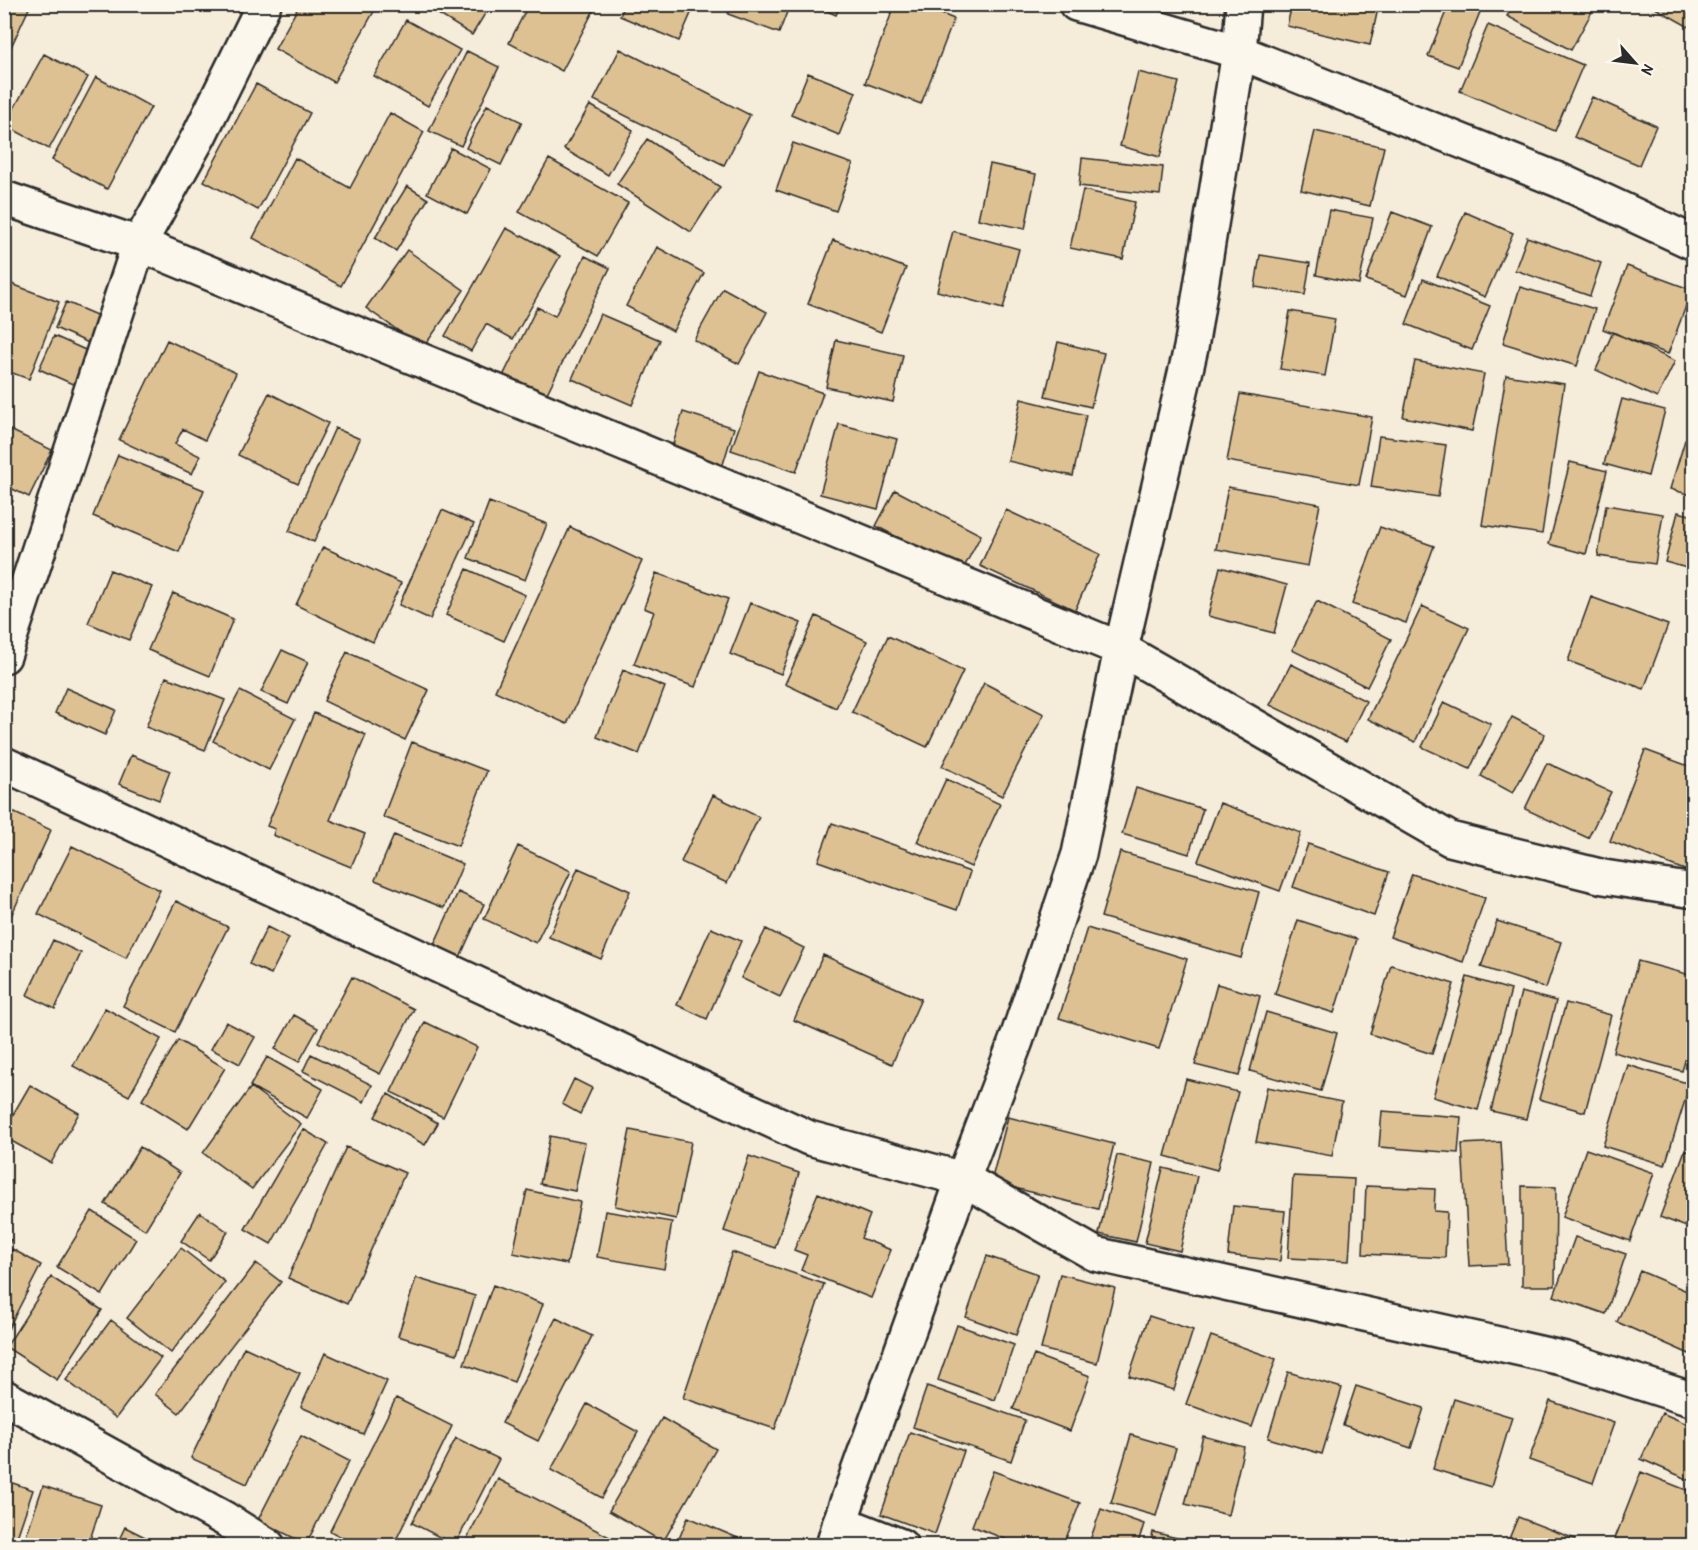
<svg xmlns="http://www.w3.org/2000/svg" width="1698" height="1550" font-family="'Patrick Hand',sans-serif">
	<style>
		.building { fill: #ddc192; stroke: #2b2b2b; stroke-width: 1.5 }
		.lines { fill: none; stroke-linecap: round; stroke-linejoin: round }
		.minor-casing { stroke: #2b2b2b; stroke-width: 38 }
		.tertiary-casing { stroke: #2b2b2b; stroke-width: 38 }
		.minor { stroke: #fbf7ec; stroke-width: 33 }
		.tertiary { stroke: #fbf7ec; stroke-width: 33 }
	</style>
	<rect width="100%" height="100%" fill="#f5ecda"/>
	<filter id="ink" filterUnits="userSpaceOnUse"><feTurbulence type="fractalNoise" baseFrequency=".0167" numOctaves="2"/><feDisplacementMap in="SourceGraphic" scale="12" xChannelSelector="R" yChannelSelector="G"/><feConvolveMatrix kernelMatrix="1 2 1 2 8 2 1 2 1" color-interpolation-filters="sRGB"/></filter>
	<g filter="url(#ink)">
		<!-- building -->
		<path class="building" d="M4,4H31L4,62Z
			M300,4H373L377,6L334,82L275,49Z
			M422,4H491L472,35Z
			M529,4H597L562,71L509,43Z
			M625,4H695L679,41L620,16Z
			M732,4H790L779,33L728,14Z
			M811,4H841L836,15Z
			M895,4H917L954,19L921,104L865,83Z
			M1292,4H1379L1370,45L1287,26Z
			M1449,4H1476L1482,7L1458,67L1428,56Z
			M1514,4H1592L1595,6L1571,50L1507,16Z
			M1648,4H1694V19L1689,27Z
			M406,20L460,50L428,106L374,76Z
			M1488,25L1583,65L1555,131L1460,91Z
			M620,49L750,115L724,165L594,100Z
			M467,51L499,67L461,146L429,131Z
			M44,54L88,77L49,149L5,125Z
			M1138,72L1179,82L1160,157L1120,146Z
			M808,73L856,92L839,135L791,115Z
			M96,77L151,107L107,189L52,160Z
			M256,84L310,113L258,210L204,181Z
			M1592,97L1656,126L1639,165L1574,137Z
			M487,105L522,122L501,165L466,148Z
			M590,105L633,130L608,175L564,149Z
			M390,113L424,132L341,286L253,238L295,158L350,188Z
			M1315,131L1384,147L1370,206L1301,190Z
			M647,139L720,187L691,232L617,184Z
			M793,143L853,164L836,211L776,190Z
			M451,148L491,169L467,214L427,193Z
			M1082,158L1163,167L1160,195L1079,186Z
			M549,159L628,203L598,256L519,212Z
			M990,164L1036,174L1025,229L978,219Z
			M407,186L428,199L396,251L375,238Z
			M1083,190L1135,202L1123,259L1070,248Z
			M1329,210L1373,218L1359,284L1316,275Z
			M1392,212L1432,227L1407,295L1366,280Z
			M1465,212L1513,233L1485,297L1437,276Z
			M506,228L521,236L522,235L560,256L513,339L486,324L471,351L445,336Z
			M953,231L1019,249L1003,309L937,291Z
			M1527,237L1601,263L1590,296L1515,270Z
			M833,240L906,268L881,332L808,304Z
			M657,247L704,273L673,331L626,306Z
			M407,250L464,290L423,348L366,308Z
			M1260,255L1310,263L1305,295L1255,287Z
			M585,256L610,268L544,399L502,378L537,307L555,316Z
			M1627,266L1692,290L1668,354L1603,329Z
			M1423,279L1490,306L1472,350L1406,324Z
			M4,281L59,302L29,379L4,370Z
			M1520,287L1595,309L1577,366L1503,343Z
			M723,288L767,312L739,364L694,340Z
			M66,302L103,318L91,344L55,328Z
			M1290,311L1335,319L1325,376L1280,369Z
			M600,314L660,340L632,405L572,379Z
			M1613,332L1675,361L1657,398L1596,370Z
			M54,336L92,353L77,386L39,369Z
			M167,340L236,373L205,440L183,429L175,444L200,456L192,474L119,440Z
			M836,340L903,355L893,402L826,387Z
			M1058,342L1104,353L1091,407L1045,396Z
			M1415,361L1484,374L1472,431L1403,417Z
			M759,371L823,393L796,472L731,450Z
			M1506,375L1564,384L1542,534L1482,525Z
			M1694,392V409L1688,407Z
			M269,393L328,423L298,484L238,455Z
			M1240,394L1372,417L1359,485L1227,461Z
			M1021,399L1086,415L1073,476L1008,461Z
			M1622,399L1665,410L1648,476L1604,464Z
			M683,412L734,428L714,494L662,479Z
			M839,424L897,439L878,509L820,494Z
			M4,427L52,450L29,497L4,485Z
			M335,428L360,439L314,542L289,531Z
			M1379,436L1446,445L1438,497L1371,487Z
			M1685,440L1694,443V496L1670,489Z
			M118,455L204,490L179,552L93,516Z
			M1570,462L1607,471L1586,554L1549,544Z
			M1228,487L1320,504L1308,566L1216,549Z
			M895,490L981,535L962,571L876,526Z
			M4,497L13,501L4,517Z
			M489,502L547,524L525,580L468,558Z
			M1606,505L1663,514L1655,564L1598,556Z
			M442,510L474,524L430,619L399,605Z
			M1006,510L1100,554L1075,610L980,566Z
			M1678,512L1694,516V570L1665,562Z
			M570,527L642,561L567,724L495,691Z
			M1380,527L1434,546L1406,623L1352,604Z
			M323,547L401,583L373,642L296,605Z
			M1220,567L1287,585L1274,633L1208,616Z
			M467,569L525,595L504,641L446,615Z
			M110,570L152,587L129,640L88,623Z
			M656,573L728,599L695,687L634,664L654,612L644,608Z
			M173,593L233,619L210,676L148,650Z
			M1591,597L1668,625L1644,689L1568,661Z
			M1317,601L1391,639L1367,687L1292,650Z
			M750,603L801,623L781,674L730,654Z
			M1422,606L1469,628L1415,742L1368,719Z
			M816,616L867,641L836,708L785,684Z
			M888,636L963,671L927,747L852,712Z
			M282,650L308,662L288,704L261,692Z
			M347,652L429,690L405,740L324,701Z
			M1291,664L1366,701L1346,742L1270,705Z
			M623,670L665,687L639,754L597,737Z
			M166,677L225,700L205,750L146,727Z
			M984,683L1044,714L1002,796L942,766Z
			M66,688L116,710L105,735L55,713Z
			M240,691L295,719L269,770L213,741Z
			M1444,702L1491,724L1470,769L1422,747Z
			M314,713L366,735L330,820L365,834L351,867L273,835L275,829L267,826Z
			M1512,717L1545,734L1513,793L1481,776Z
			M412,742L487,771L458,846L383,817Z
			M1645,750L1694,768V854L1687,871L1610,841Z
			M131,755L170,771L159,800L119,784Z
			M1547,763L1611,792L1588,838L1525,809Z
			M946,779L1000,804L971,867L917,842Z
			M1136,788L1203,809L1189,854L1122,834Z
			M713,795L759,817L727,883L681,862Z
			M1220,803L1301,833L1280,891L1198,861Z
			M4,808L51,830L4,931Z
			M832,823L970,872L957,910L818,861Z
			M394,835L463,864L444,908L375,880Z
			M1308,844L1389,872L1374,916L1293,887Z
			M72,846L160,890L126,958L38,914Z
			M518,846L571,871L536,943L484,919Z
			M1120,852L1259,892L1241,958L1101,917Z
			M578,868L630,891L601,959L549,937Z
			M1412,874L1485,898L1463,962L1390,937Z
			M458,892L484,904L460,957L434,945Z
			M176,901L228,927L175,1032L123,1006Z
			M1298,920L1357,939L1334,1013L1275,994Z
			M1497,921L1561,942L1546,988L1481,967Z
			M267,927L289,938L271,974L249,964Z
			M711,928L741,941L707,1019L677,1005Z
			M1087,928L1187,959L1159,1049L1059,1018Z
			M766,929L804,948L780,997L741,978Z
			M53,940L81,953L55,1009L27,995Z
			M823,955L921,999L892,1064L794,1020Z
			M1638,961L1694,976V1031L1682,1071L1613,1052Z
			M1391,965L1454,984L1432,1054L1370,1034Z
			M352,977L414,1009L380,1074L318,1042Z
			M1467,977L1511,990L1478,1110L1433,1097Z
			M1217,984L1260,996L1239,1076L1195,1065Z
			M1521,992L1556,1001L1526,1119L1491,1111Z
			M1566,1003L1611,1015L1585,1112L1539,1099Z
			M105,1008L161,1039L129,1096L73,1066Z
			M1266,1012L1337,1033L1321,1091L1250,1071Z
			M294,1015L318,1028L299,1062L275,1049Z
			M226,1022L255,1037L240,1064L211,1049Z
			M425,1022L477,1047L443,1117L391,1092Z
			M178,1040L225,1068L188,1129L142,1100Z
			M311,1054L372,1085L364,1102L303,1071Z
			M267,1057L323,1089L307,1118L250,1086Z
			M1628,1065L1690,1084L1665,1165L1603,1146Z
			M574,1079L592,1088L580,1114L562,1104Z
			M1186,1079L1238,1092L1217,1170L1165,1156Z
			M30,1085L79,1113L51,1163L4,1137V1130Z
			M251,1087L301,1124L252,1189L203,1153Z
			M1267,1087L1342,1102L1332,1156L1256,1142Z
			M388,1094L438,1123L425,1145L375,1117Z
			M1382,1111L1461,1117L1458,1153L1379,1147Z
			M1008,1117L1114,1144L1098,1209L991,1182Z
			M303,1129L328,1144L271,1244L245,1229Z
			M630,1130L691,1142L676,1219L615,1206Z
			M550,1136L585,1143L575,1191L540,1184Z
			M1501,1142L1508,1264L1469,1266L1462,1144Z
			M140,1147L180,1173L145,1230L105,1204Z
			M346,1147L405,1173L347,1304L288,1278Z
			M1586,1149L1654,1173L1630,1241L1562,1217Z
			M1685,1150L1694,1154V1230L1660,1217Z
			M1117,1155L1154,1163L1136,1242L1099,1234Z
			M749,1156L799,1173L775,1248L724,1231Z
			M1163,1168L1197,1176L1180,1251L1145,1243Z
			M1293,1176L1354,1179L1349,1261L1288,1258Z
			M1366,1186L1435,1189L1434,1211L1447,1212L1445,1258L1363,1254Z
			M1522,1186L1556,1187L1555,1286H1522Z
			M527,1190L580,1202L567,1264L513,1253Z
			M818,1193L870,1215L861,1238L891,1250L871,1298L801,1270L807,1255L794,1250Z
			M1233,1206L1285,1211L1280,1261L1228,1255Z
			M92,1211L136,1239L102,1295L57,1267Z
			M605,1211L672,1222L664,1269L597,1257Z
			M200,1212L228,1232L209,1260L181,1241Z
			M4,1237L11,1240L4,1254Z
			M1575,1237L1626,1254L1606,1314L1554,1296Z
			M181,1248L225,1282L171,1353L127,1318Z
			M12,1249L41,1265L4,1337V1263Z
			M732,1252L824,1284L775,1429L683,1398Z
			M987,1256L1038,1274L1016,1335L966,1317Z
			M256,1263L281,1282L179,1413L155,1394Z
			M1640,1271L1694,1294V1356L1617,1322Z
			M1060,1274L1115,1288L1097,1363L1041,1349Z
			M51,1277L102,1310L57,1380L6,1347Z
			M416,1278L475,1296L457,1354L398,1336Z
			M493,1285L543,1304L514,1382L464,1364Z
			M1149,1316L1193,1330L1174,1390L1129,1376Z
			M556,1318L592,1336L538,1441L502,1423Z
			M111,1320L161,1358L116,1418L66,1380Z
			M957,1325L1014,1345L995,1400L938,1380Z
			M1211,1336L1276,1359L1252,1427L1186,1404Z
			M244,1347L300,1373L247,1484L191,1458Z
			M325,1353L387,1381L363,1434L301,1407Z
			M1034,1355L1090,1376L1070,1431L1013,1409Z
			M1288,1372L1342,1388L1322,1454L1268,1438Z
			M927,1386L1025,1420L1011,1461L913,1427Z
			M1356,1386L1424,1408L1411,1448L1343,1425Z
			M396,1398L452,1426L393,1546H358L330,1531Z
			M1454,1399L1512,1417L1491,1487L1433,1469Z
			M1550,1401L1614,1423L1593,1483L1529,1460Z
			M587,1404L638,1432L602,1498L551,1470Z
			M1662,1413L1694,1427V1482L1641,1459Z
			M662,1418L716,1449L663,1542L609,1511Z
			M910,1432L964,1451L935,1534L881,1514Z
			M1131,1435L1176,1448L1156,1516L1111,1503Z
			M301,1436L349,1461L306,1544L258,1520Z
			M1203,1436L1244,1447L1228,1515L1185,1504Z
			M456,1438L499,1459L455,1545L412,1523Z
			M993,1471L1080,1503L1063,1546H1023L972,1526Z
			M1641,1472L1694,1493V1546H1612Z
			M498,1479L623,1544L622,1546H463Z
			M4,1480L33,1490L16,1540L4,1536Z
			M43,1486L101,1505L88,1546H36L24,1542Z
			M1101,1509L1144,1524L1137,1546H1088Z
			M688,1517L752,1544L751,1546H676Z
			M1518,1517L1575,1539L1573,1546H1506Z
			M125,1527L163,1546H116Z
			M1153,1532L1209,1546H1150Z"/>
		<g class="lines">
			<!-- minor casing -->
			<g class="minor-casing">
				<path id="minor" d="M1076,4L1239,52L1561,181L1694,243
					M4,656L139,244L199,136L264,4
					M4,764L809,1138L963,1179L1095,1254L1566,1359L1694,1400
					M4,1397L225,1519L268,1546
					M840,1522L901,1546"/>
			</g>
			<!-- tertiary casing -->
			<g class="tertiary-casing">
				<path id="tertiary" d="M4,198L139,244L1121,649L1450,839L1604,877L1694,891
					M833,1546L840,1522L963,1179L1016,1041L1079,854L1121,649L1191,348L1239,52L1243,4"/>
			</g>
			<!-- minor -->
			<use href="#minor" class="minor"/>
			<!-- tertiary -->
			<use href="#tertiary" class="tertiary"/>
		</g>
	</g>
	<!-- margin -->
	<rect width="1698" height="1550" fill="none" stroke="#fbf7ec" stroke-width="24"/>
	<rect x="12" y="12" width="1674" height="1526" fill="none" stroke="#2b2b2b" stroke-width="2" filter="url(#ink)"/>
	<!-- north arrow -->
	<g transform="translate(1635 63) rotate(118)" stroke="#fbf7ec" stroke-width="4.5" paint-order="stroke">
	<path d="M0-4.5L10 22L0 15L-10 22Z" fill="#2b2b2b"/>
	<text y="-9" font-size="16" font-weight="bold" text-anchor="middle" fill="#2b2b2b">N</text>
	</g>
</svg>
